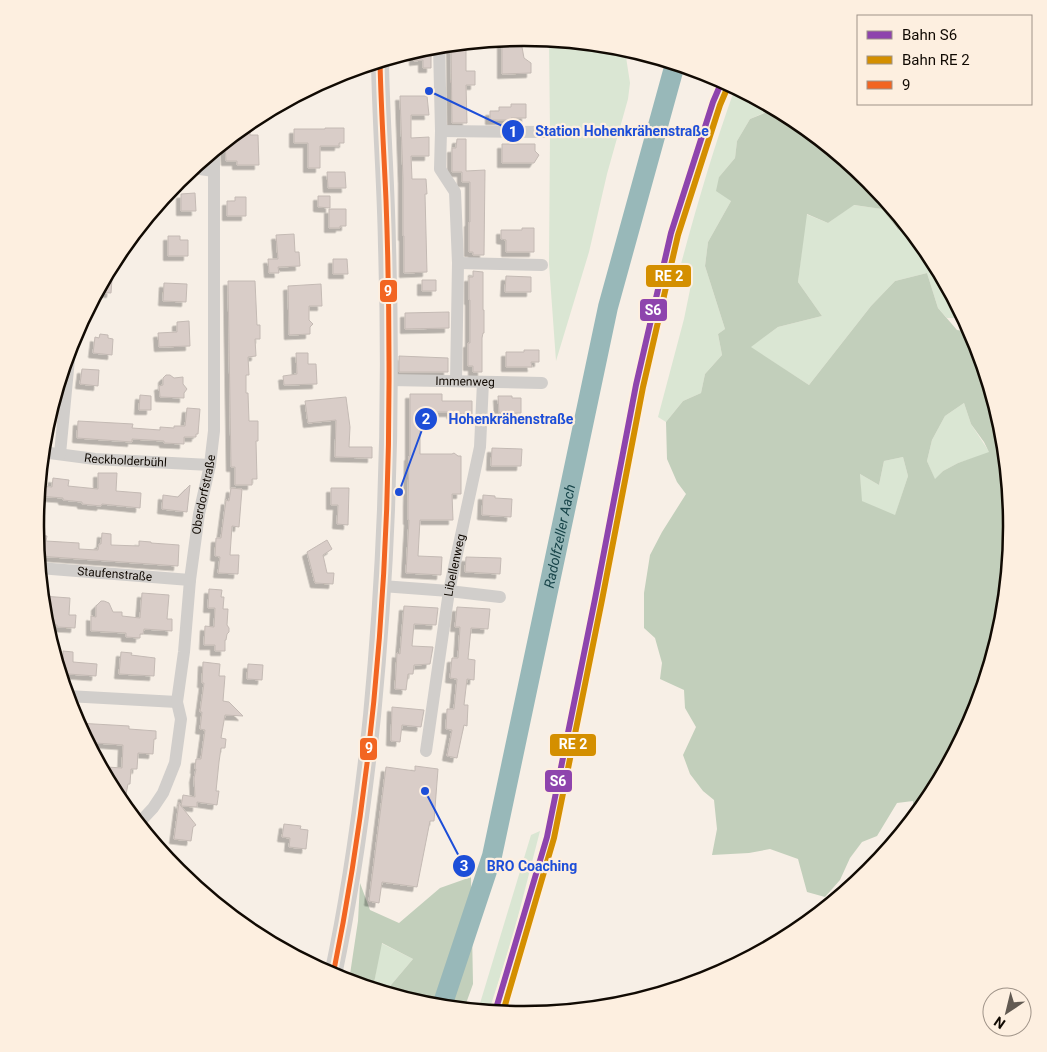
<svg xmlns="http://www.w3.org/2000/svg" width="1047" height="1052" font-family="Roboto,sans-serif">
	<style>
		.green { fill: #dae6d3 }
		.forest { fill: #c2cfbb; fill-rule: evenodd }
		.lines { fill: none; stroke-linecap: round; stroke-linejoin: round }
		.river { stroke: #98b8b9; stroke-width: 20 }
		.building { fill: #d9cdc8; stroke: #c4bab4; filter: url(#shadow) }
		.street { stroke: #d1cecb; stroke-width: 12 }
		.secondary { stroke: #d1cecb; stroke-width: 18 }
		.bus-1-casing { stroke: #fdefe0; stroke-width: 9 }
		.bus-1 { stroke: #f26522; stroke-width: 5 }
		.rail-1-casing { stroke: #fdefe0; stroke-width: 10 }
		.rail-2-casing { stroke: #fdefe0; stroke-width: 10 }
		.rail-1 { stroke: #8e44ad; stroke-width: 6 }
		.rail-2 { stroke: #d48f00; stroke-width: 6 }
		.labels { text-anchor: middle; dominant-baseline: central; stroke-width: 4.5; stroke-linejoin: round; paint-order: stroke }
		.street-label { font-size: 12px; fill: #110a03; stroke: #fdefe0 }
		.water-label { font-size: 14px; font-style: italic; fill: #18454a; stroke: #fdefe0 }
		.rim { fill: none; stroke: #110a03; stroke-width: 2.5 }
		.leader { fill: none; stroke: #1d4ed8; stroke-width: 2 }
		.callout-dot { fill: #1d4ed8; stroke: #fdefe0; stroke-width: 2 }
		.mark-label { font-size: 15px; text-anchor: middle; font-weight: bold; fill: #fff }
		.callout-label { font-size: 14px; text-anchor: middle; font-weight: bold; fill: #1d4ed8; stroke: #fdefe0; stroke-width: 4.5; stroke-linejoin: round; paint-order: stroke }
		.line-badge { stroke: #fdefe0; stroke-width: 2 }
		.badge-label { font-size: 14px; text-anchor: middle; font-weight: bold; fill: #fff }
	</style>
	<defs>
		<filter id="shadow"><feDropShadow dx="-4.5" dy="4.5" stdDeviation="0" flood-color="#0004"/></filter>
	</defs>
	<rect width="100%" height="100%" fill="#f7efe6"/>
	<!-- green -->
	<path class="green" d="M549,40L622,48L626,57L630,83L628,99L607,174L589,252L556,361L549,264L550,132Z
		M735,88L772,107L770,110L750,119L737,141L735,158L719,177L731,201L708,242L705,266L725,329L718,334L722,355L705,374L701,393L683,401L666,422L658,417L684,319L692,280L678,275C695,212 713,149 735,88Z
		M853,205L883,209L897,230L906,226L930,255L963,318H947L938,308L927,273L895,281L871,306L809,385L750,347L778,327L822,316L798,282L806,214L828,223Z
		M964,403L971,424L990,453L958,463L943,471L935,480L927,461L932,440L945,416Z
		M903,457L908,476L895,516L861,501L860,474L879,485L884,461Z
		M540,831L513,936L489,1011L478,1010L531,835Z
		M381,943L413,959L391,985L388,993L373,988Z"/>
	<!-- forest -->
	<path class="forest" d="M774,109L795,120L869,181L906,226L898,230L882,209L854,205L828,223L807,214L798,282L822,316L778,327L751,347L809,385L871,306L895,281L927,273L938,308L957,330L971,332L975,339L1003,431L1012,526L1003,622L975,713L930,798L914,816L913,801L897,803L877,836L862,842L850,858L840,880L825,897L807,892L798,859L770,849L749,853L712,855L717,829L714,800L703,791L690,774L683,755L696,727L685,708L684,690L660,679L662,663L655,638L644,628V593L650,555L662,532L686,494L677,482L667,459L666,422L683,401L701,393L705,374L722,355L718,334L725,329L705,266L708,242L731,201L716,191L719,177L735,158L737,141L750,119ZM964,403L971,424L984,442L989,452L958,463L943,471L935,479L927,461L932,440L945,416ZM903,457L908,476L895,515L862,501L860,474L879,485L884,461Z
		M471,877L473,984L464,1009L428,1005L388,993L391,985L413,959L382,943L373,988L349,981L358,921L360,883L370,910L399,923L440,888Z"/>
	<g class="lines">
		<!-- river -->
		<path class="river" id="s1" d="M442,1006L492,856L608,307L675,64"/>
	</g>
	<!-- building -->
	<path class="building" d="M515,38L522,47L524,58L531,63V73L502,74V40Z
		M466,43V71H475V85H466L467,123H452L451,45Z
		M431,47V68H423V60L414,61V51Z
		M400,96H427L429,115H411V138L429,137V156H411L412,179H426L427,194H425L427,272L404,273V236H403V179Z
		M511,104H526V118H511V120H490V111H499V107H511Z
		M250,122V135H258L259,165H237V161H226L225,142Z
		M325,128H344V143H339V146H320V168H308V143H294V129H325Z
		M457,139H466V171L485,170L484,255H473V252H469V222H470V182H462V172H452V148H456Z
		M502,144H535V151L539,155L534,163H502Z
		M327,172H345L346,188H328Z
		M195,193L196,211H181V194Z
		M318,196H330V208L318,207Z
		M235,197H246V216H227V201H235Z
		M329,209H346V226H340V228H329Z
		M522,228H534V252H506V240L501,239V230H522Z
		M294,234L295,252H299L300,266L278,267L279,273H269L268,259H278L276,235Z
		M168,236H180V240H188V256H168Z
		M333,259H347L348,274H333Z
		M473,271L483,272V310H484V333H483L482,338V372H473V366H468V343H470V300H469V277H473Z
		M506,276L531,277V292H505Z
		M105,278L112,279L111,293L97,292Z
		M422,280H436V291H422Z
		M228,281H255L257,325H260V339H255L256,356L248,357L249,375H246V393H248L249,421H258V441H256L257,479H252V485H235V467H231Z
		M164,283L187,284L186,302L163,301Z
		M321,284L322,306H309V320L313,324L310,327V334L289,335L288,286Z
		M449,312V328L405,329V313Z
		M189,321L190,346L159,347L158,333L177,332V322Z
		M100,334L108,335V338L113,339L112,355L93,353L95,337L99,338Z
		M524,350H539V362H531L532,367H506V352H524Z
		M296,353H308V364H316L317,384L284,385L283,376L297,374Z
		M399,356L448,358V372H399Z
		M82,369L99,370L98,386L80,384Z
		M166,375H170L174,378L183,377V384L187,389L184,393V398L160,397L159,386L163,385V378Z
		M410,394H442V401H472V414H451L452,412H425V414H420V454H452L454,453L458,456H461V494H452L453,520H420L418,556L442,557L441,575L406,573L409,520H408V502L409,456H410Z
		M140,395L151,396V410H139Z
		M498,396H512V398H521V413H499Z
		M346,397L350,427L349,447H372V458L335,457L336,420L308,423L305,401Z
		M187,408L200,409L198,434H196V437H184V444L164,443V441L132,439V442L77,438L78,421L133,424L132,428L160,430V427L174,428V426H185Z
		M492,448L522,449L521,466H491Z
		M98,473H117L116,491L141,493L140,508L102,504L101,506L82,504V502L63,500V498L38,496L39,486L52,487L53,478L69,480L68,486L98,489Z
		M190,485L187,512L162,509L163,495L178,497Z
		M231,488L242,489L239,527L232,526L230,555H239L238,574L218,573L220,557L215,556L216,538H221L226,500L229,501Z
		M331,488H349L348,525L337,524L338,505H331Z
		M483,495L495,496V498L512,499L511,517L482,515Z
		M102,533L111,534V545L139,546V541L151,542V543L179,545L178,566L38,556L36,535L47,536L46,541L79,543V549L98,550L99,544H101Z
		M327,540L332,549L323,555L327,573H334L333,584L315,583L307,552Z
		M466,557L501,558L500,574L465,572Z
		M209,589L222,590L221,597H224L223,609H228L227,625L229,628V632L227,634L226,640H225V651H215V645H204L205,626L214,627L215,608H208Z
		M142,593L169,595L167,619H172V631L144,629L143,634H140V638L126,637V633L91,631V616L96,617V606L101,601H104L109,603L113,612H122V616L140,618Z
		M42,596L70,598L69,615H76L75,628L57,627V625L45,624Z
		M404,606L438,608L436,625L414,624L412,646L433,647L430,664L414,665L413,674H408L406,690L395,689L397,653L400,654Z
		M457,607L490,609L488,629L471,628L468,659L475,660L474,680L467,679L464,705H468L467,726L464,725L457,758L447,756L452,730L446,729L447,709H454L457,679L450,678L452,658H458L460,627H455Z
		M63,651L73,652V662L97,664L96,676L68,674L67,688H65L59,669V659H63Z
		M121,652L132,653L131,655L155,658L154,676L119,674Z
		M203,662L220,664L219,676H225L223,701L229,702L243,716L225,715L221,738L226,739L225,748H221L219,762L216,791H219L217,805L197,802V807L181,806L196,825L193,827L191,841L174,839L179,802L181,806L183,795L195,797L194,778L196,769H195L196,759H201L205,730L200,729L202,712H200L204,683H202Z
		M248,664L263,665L262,680L247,679Z
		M392,707L424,710L421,727L402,725L400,742L391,741Z
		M77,723L129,726V729L156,731V739H154L153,754L138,753L137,769H131L130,784H128L124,805L117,797L107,778V767L122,768L123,745L96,743L95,756Z
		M415,766L438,769L434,821H430L417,887L382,882L379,903L369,901L386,767L415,771Z
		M284,824L301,826L300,829L308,830L306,849L289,847L290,838L282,837Z"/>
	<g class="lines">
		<!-- street -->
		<g class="street">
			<path d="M439,46L441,131L440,169L455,192L458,263L456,381"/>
			<path d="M441,131L544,132"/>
			<path d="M193,168L214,171"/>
			<path d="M458,263L542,265"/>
			<path id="s2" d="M389,380L542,383"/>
			<path id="s3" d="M42,452L95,459L210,465"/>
			<path d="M60,454L70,348"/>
			<path id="s4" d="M39,568L190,580"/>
			<path d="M382,586L449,591L500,597"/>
			<path d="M67,696L177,702"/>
			<path id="s5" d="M426,751L449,591L480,447L483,382"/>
			<path id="s6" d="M139,823L153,808L163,793L175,763L181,719L177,702L184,652L190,580L199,514L210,465L214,431V151"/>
		</g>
		<!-- secondary -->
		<path class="secondary" d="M333,975C351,890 363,803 372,716C387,560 392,402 387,246C386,184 381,123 380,62"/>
		<!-- bus-1 casing -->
		<g class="bus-1-casing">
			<path id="bus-1" d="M333,975C374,774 390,567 389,361C389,308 388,254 386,200C384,154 381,108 380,62"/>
		</g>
		<!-- bus-1 -->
		<use href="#bus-1" class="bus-1"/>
		<!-- rail-1 casing -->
		<g class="rail-1-casing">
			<path id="rail-1" d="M495,1012L547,837L595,599L636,385L671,233L713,102L722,81"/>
		</g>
		<!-- rail-2 casing -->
		<g class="rail-2-casing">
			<path id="rail-2" d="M503,1012L554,838L602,600L643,387L678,235L720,105L729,84"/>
		</g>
		<!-- rail-1 -->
		<use href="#rail-1" class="rail-1"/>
		<!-- rail-2 -->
		<use href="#rail-2" class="rail-2"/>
	</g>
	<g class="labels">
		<!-- street labels -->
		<g class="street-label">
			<text stroke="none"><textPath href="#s2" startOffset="76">Immenweg</textPath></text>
			<text stroke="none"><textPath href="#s3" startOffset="84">Reckholderbühl</textPath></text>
			<text stroke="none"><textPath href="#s6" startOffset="342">Oberdorfstraße</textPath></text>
			<text stroke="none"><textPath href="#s5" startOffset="188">Libellenweg</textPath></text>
			<text stroke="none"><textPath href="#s4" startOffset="76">Staufenstraße</textPath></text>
		</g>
		<!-- water labels -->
		<g class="water-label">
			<text stroke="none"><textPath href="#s1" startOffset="485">Radolfzeller Aach</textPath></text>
		</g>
	</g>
	<!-- crop -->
	<path d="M0 0H1047V1052H0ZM523 46H524A479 479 0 0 1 1003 525V527A479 479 0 0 1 524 1006H523A479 479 0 0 1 44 527V525A479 479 0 0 1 523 46Z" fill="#fdefe0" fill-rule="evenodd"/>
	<path class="rim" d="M523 46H524A479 479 0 0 1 1003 525V527A479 479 0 0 1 524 1006H523A479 479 0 0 1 44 527V525A479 479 0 0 1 523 46Z"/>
	<!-- callouts -->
	<path class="leader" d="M429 91L513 131M399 492L426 419M425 791L464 866"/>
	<g class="callout-dot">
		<circle cx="429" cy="91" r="5"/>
		<circle cx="399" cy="492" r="5"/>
		<circle cx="425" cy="791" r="5"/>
		<circle cx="513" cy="131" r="12"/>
		<circle cx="426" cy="419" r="12"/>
		<circle cx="464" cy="866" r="12"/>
	</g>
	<g class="mark-label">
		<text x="513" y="137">1</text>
		<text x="426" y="424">2</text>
		<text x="464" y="871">3</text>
	</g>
	<g class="callout-label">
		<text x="622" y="136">Station Hohenkrähenstraße</text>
		<text x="511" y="424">Hohenkrähenstraße</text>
		<text x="532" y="871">BRO Coaching</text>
	</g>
	<g class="line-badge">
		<rect x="645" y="264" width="47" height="24" rx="5" fill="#d48f00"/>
		<rect x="379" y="279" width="19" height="24" rx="5" fill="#f26522"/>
		<rect x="639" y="298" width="29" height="24" rx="5" fill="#8e44ad"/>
		<rect x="549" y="733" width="48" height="24" rx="5" fill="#d48f00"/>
		<rect x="359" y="737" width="19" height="24" rx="5" fill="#f26522"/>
		<rect x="544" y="769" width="29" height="24" rx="5" fill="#8e44ad"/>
	</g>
	<g class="badge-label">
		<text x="669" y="281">RE 2</text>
		<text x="388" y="296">9</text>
		<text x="653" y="315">S6</text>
		<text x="573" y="749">RE 2</text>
		<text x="369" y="753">9</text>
		<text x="558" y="786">S6</text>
	</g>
	<!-- legend -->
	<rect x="857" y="15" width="175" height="90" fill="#fdefe0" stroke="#9f9388"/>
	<rect x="867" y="31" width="25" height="8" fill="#8e44ad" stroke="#9f9388"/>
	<text x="902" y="40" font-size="15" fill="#110a03">Bahn S6</text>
	<rect x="867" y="56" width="25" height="8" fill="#d48f00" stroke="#9f9388"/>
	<text x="902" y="65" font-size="15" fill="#110a03">Bahn RE 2</text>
	<rect x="867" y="81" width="25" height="8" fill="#f26522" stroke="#9f9388"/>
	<text x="902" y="90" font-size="15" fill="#110a03">9</text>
	<!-- north arrow -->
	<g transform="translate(1007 1012) rotate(215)"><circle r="24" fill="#fdefe0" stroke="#9f9388"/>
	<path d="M0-4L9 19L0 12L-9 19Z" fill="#625a52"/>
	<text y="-8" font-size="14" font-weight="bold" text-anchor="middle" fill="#110a03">N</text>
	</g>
</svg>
